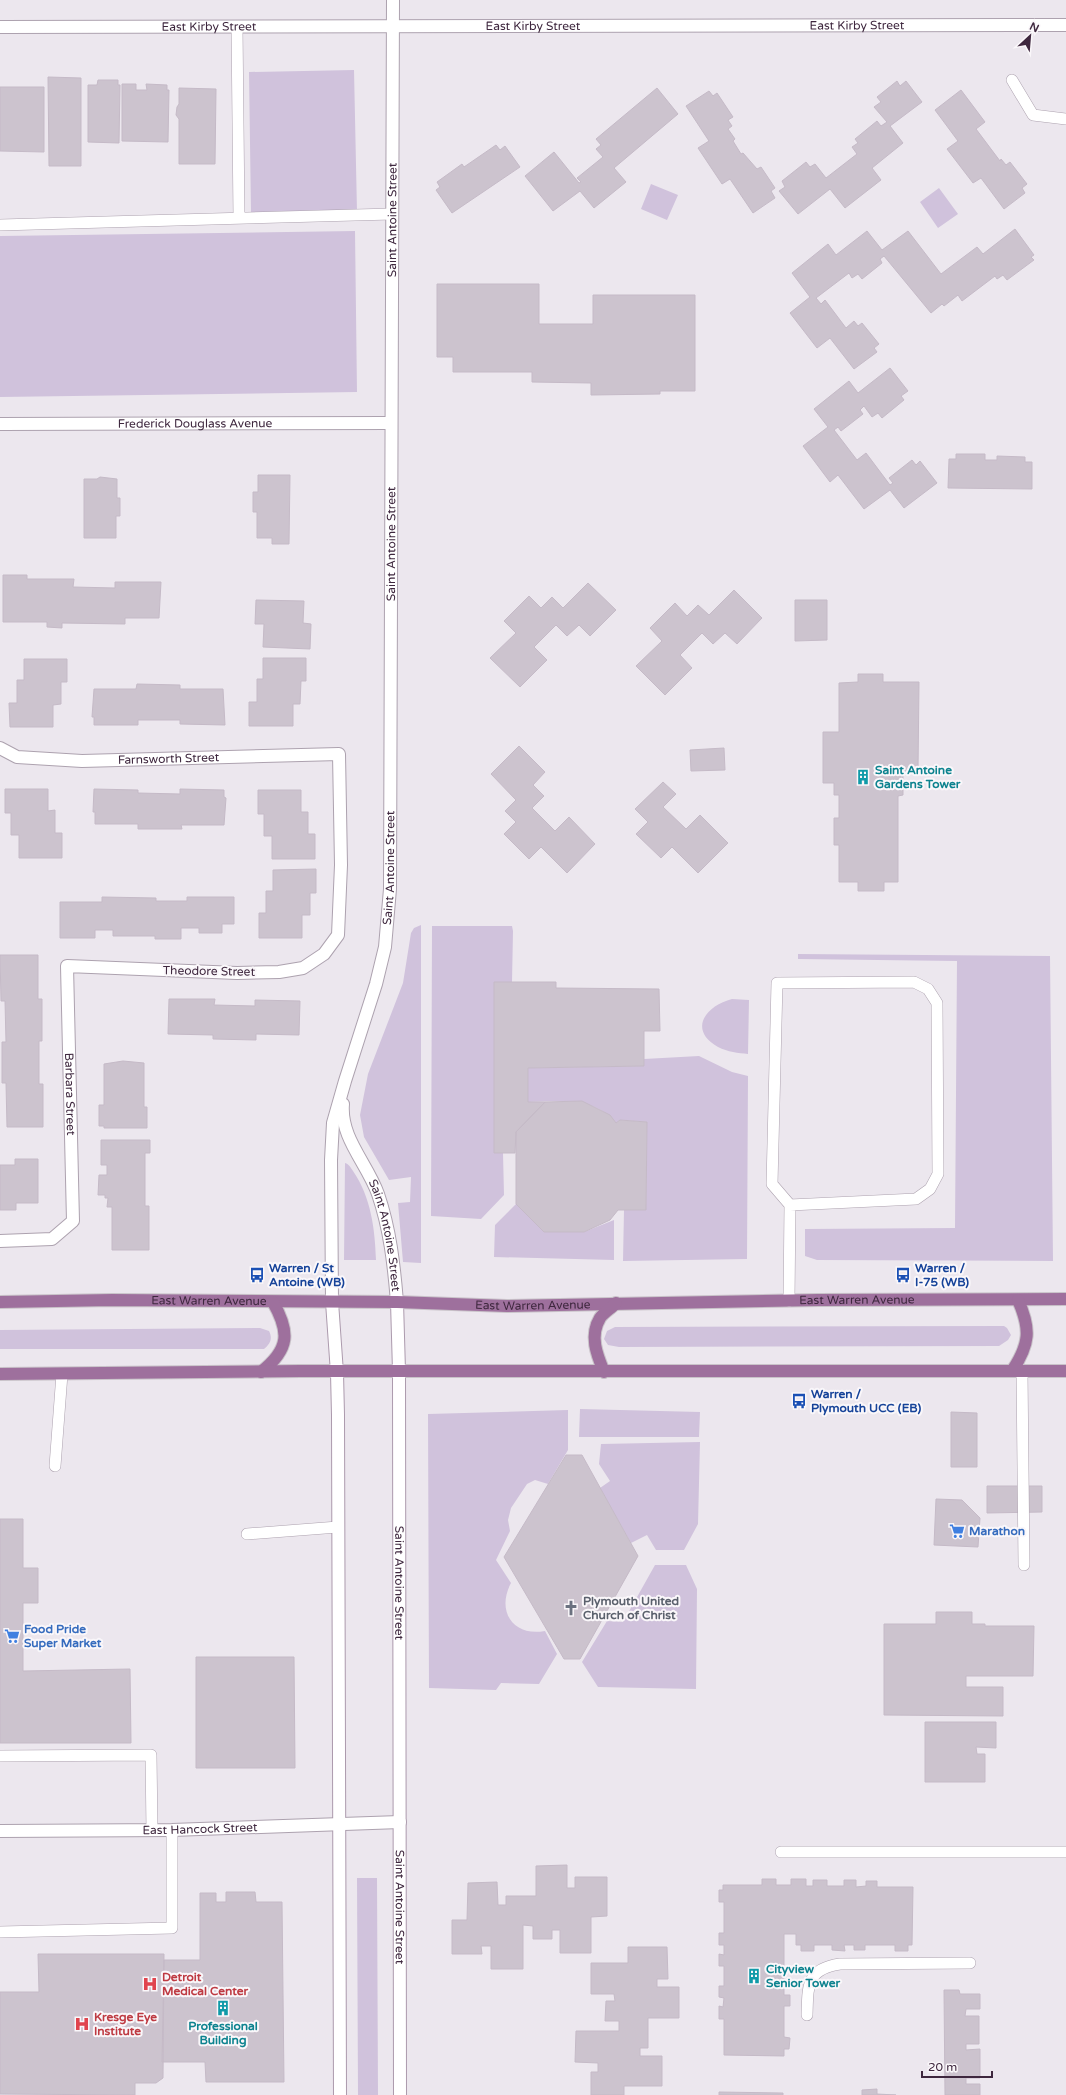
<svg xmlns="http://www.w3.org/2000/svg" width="1066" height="2095" font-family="'Varela Round',sans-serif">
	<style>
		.green { fill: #d0c2dc }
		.building { fill: #ccc3ce; stroke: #c5bac7 }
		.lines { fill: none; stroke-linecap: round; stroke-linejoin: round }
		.lane-casing { stroke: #ada2af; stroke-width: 12 }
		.street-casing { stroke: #ada2af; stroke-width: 14 }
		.secondary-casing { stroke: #ac9aad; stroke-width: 14 }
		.primary-casing { stroke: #c9c3c9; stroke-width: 14 }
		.lane { stroke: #fff; stroke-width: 11 }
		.street { stroke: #fff; stroke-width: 12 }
		.secondary { stroke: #fff; stroke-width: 12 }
		.primary { stroke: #9e709d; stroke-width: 12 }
		.labels { text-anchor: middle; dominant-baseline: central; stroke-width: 4; stroke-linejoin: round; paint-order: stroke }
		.street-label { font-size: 12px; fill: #3e273e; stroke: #faf7fa }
		.culture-label { font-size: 12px; font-weight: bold; fill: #0d838f; stroke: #faf7fa; text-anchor: start }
		.transit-label { font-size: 12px; font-weight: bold; fill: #164399; stroke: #faf7fa; text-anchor: start }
		.shop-label { font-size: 12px; font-weight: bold; fill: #366cbe; stroke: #faf7fa; text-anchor: start }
		.worship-label { font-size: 12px; font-weight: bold; fill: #5b616d; stroke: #faf7fa; text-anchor: start }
		.health-label { font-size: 12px; font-weight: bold; fill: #be3a42; stroke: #faf7fa; text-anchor: start }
	</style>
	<rect width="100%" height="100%" fill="#ece7ee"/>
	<!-- green -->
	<path class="green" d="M354,70L357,212L251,214L249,72Z
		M651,184L678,195L667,220L641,209Z
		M939,188L958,214L938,228L920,202Z
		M355,231L357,392L0,397V236Z
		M421,925V1263L403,1262L398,1203L410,1202L411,1177L389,1180L364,1137L360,1115L368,1074L403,983L411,933L414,928Z
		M432,926H512L513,931L512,982H494V1153H503L504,1195L481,1219L431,1216Z
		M798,954L1050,956L1053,1261L817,1260L805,1256V1229L955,1228L957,961L798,959Z
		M732,999L749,1000L748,1054C738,1053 728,1052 718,1047C688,1030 705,1006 732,999Z
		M699,1056L732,1072L748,1076L747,1259L623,1261L624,1210H646L647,1122L620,1120L616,1123C594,1096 559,1101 528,1102V1068L644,1066V1059Z
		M345,1163C349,1164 351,1168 353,1171C371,1197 375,1229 376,1260H344Z
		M516,1204L544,1232H584L614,1220V1260L494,1257L495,1225Z
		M1004,1326L1007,1328L1011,1335L1008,1340L999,1346L619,1347L608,1345L604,1339L607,1331L615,1327Z
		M260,1328L269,1331C273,1339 270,1344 264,1349H0V1330Z
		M580,1409L700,1412L699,1437H579Z
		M568,1410V1450L548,1484L535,1480L527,1484L511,1508L508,1520L510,1531L496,1560L511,1583C496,1611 513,1637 545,1631L557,1654L539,1684L501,1683L496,1690L429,1688L428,1414Z
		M700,1442L698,1524L684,1550H656L647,1535L631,1543L600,1488L610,1481L599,1464L601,1444Z
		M655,1565H686L697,1589L696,1689L598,1687L582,1662L607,1621L623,1622Z
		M357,1878H377L378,2095H358Z"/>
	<!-- building -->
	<path class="building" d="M48,77L81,78V166H49Z
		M98,80H118V85H120L119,143L88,142V85H97Z
		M897,81L900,86L906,81L922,102L890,126L903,143L872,168L881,180L845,208L830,189L798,214L779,191L785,187L782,181L806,162L810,167L815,164L826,178L857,154L852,147L858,143L855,139L877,121L881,126L887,122L874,107L881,102L877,97Z
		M122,84H136V90H147L146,84L167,85V90H169L168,142L122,141Z
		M0,87H44V152L0,151Z
		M179,88L216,89L215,164H179V119L176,115L177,107L179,104Z
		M657,88L678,114L614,168L626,182L594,208L580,191L553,211L525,176L554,152L579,183L581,182L577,178L603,157L596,149L601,145L596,139Z
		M961,90L985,122L976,129L1000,161L1001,159L1006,165L1010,162L1027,184L1022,188L1025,193L1004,209L981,178L973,183L947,149L958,141L935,110Z
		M709,91L713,96L717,93L733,117L728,120L732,126L728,129L735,139L733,141L741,154L743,153L757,169L761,167L775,188L771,191L775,198L753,213L730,179L722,184L698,148L709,141L686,106Z
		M496,145L500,150L505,146L520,167L452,213L436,190L440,187L437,182L462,164L464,167Z
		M1015,229L1034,255L1031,257L1034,260L1007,280L1003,275L997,279L995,276L962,301L958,295L944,306L942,304L931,313L884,256L880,259L882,263L862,279L858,274L852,278L849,273L816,298L821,304L825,300L846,328L854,321L858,326L862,323L879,344L874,348L877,352L854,369L830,338L817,348L790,313L810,297L792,273L828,244L836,255L867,231L882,250L908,231L941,274L977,247L983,254Z
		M437,284H539V324H593V295H695V391H660V394L591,395V383L532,382V372H453V357H437Z
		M890,368L908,391L901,396L904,400L882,418L878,413L872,417L864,406L860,410L863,414L841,431L838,427L834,430L857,460L866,453L890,485L893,483L889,478L912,460L916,465L920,461L937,483L904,508L890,490L864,509L838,475L830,482L803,446L828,427L814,409L849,381L858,393Z
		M956,454H985V460H997V456L1025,457V462H1032V489L948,488L949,459H956Z
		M258,475H290L289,544H272V538H257V512H253V492H258Z
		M100,477L117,479V498H120V516H116V538H84V479H97Z
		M3,575H27V579H74L73,587L115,588V582H161L159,618H125V624L62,623V628L47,627V622H3Z
		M588,583L616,610L590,636L579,625L567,636L556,625L534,647L547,660L520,687L490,658L516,633L504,621L529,596L541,608L552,597L563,608Z
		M734,590L762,618L737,644L725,633L713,644L702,633L680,655L692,668L665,695L636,666L662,641L650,628L675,603L687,616L698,605L709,615Z
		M256,600L304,601L303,623L311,624L310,649L263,647L264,624H255Z
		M795,600H827V640L795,641Z
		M263,658H306V681H301L300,704H293V726H249V702H257V679H263Z
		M24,659H67V682H61V704L53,705V727H10L9,703H17V680H24Z
		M858,674H883V682H919L918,771H903V795L898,796V882H884V891H858V882H839V845H834V818H839V795H834V783H823V732H839V683L858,682Z
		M137,684L180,685V689H223L225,725L180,724V720H138V725H94V717H92L94,689H136Z
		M519,746L545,772L533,785L544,796L532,808L555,831L569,817L595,844L567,873L541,847L529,859L504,834L516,822L505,811L516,800L491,774Z
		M724,748L725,770L691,771L690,750Z
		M663,782L676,794L663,807L686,829L700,815L728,843L698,873L672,847L661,858L636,834L648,822L635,809Z
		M5,789H48V811L55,810V833H62V858H19V835H11V813H5Z
		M94,789L138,790V793L180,794V789L224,790V797L226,798L224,825H181L182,829H138V824H95V812H93Z
		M258,790H301V812H308V834H315V859H272V836H264V814H258Z
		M316,869V893H310V915H302V938H259V913H266V891H273V870Z
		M102,897L156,898V901H187V897H234V924H222V933H199V928H181V939H155V936H113V930H95V938H60V902H102Z
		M0,955H38V999H42V1041H39V1084H43V1127H7L6,1083H2V1042H6L5,1001H1Z
		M494,982H556V988L659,989L660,1031H644V1066L528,1068V1102H545L516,1132L515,1153H494Z
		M169,999H215L214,1005L255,1006V1000L300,1001L299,1035L256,1034V1040L213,1039V1035L168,1034Z
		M123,1061L144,1063V1107H147V1128H104V1126H99V1105H104V1064Z
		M582,1101L610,1115L616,1123L620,1120L647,1122L646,1210H618L610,1220L584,1232H544L516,1204V1132L545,1102Z
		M101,1140H150V1153H145V1206H149V1250H112V1207H107L108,1198H105V1195H98L99,1175H107V1165H101Z
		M15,1159H38V1203H16V1210H0V1165H15Z
		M951,1412L977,1413V1467H951Z
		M566,1455H582L638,1556L580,1659H564L504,1557Z
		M987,1486H1042V1512L987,1513Z
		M936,1499L962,1500L980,1518L978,1547L934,1545Z
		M0,1519H23V1568H38V1603H23V1671L130,1669L131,1743H0Z
		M936,1612H972V1624H985V1626H1034L1033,1676H966V1687H1003V1716L884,1715V1624H936Z
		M196,1657H294L295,1768H196Z
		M925,1722H996V1748L976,1747L977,1754H985V1782H925Z
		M567,1865V1888H575V1877H607V1916L591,1917V1953H560V1930H552V1939H533V1926L523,1925V1969H491V1946H481L482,1954H452V1920H467L468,1883L497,1882L498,1905H506V1896H536V1866Z
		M762,1879H776V1885H791V1879H806V1886H813V1880H827V1886H844V1880H856V1887L866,1886V1881H877V1887H913L912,1945H908V1951H895V1945H865V1950H854V1945H844L845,1951L832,1950V1945H814V1951H801V1945H796V1934H784V1995H790V2006H784V2037L790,2038L789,2049H784V2056L724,2055V2019H719V2006L723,2007L724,1998L719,1997V1986H724V1966H719V1954L724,1955V1945H719V1933H724V1902H719V1890H723V1885H762Z
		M226,1892H255L256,1902H282L284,2082H206L205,2062H162L164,1960H200V1893H216V1902H226Z
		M628,1947H667L668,1979H657V1987H679V2018H648V2048H640V2056H662V2086H624V2095H591V2072H598V2063L575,2062L576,2031H619V2021H605L606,2001H615L614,1994H591V1963H628Z
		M38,1954H164L163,2078L156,2083H135V2095L0,2094V1992H39Z
		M944,1990H959L960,1994H980V2009H966L965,2016H979V2044H966V2050L980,2049V2078H966V2084H980V2095H945Z
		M877,2089V2094L896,2095H862V2090Z
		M719,2092L783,2093V2095H719Z"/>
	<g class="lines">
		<!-- lane casing -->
		<g class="lane-casing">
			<path id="lane" d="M237,27L239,218
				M1012,80L1033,115L1066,119
				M0,225L392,214
				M789,1301L790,1205L916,1199L930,1189L938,1174L937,1003L928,989L914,982L777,983L772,1184L790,1205
				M1022,1371L1024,1565
				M55,1466L62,1374
				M247,1534L338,1527
				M0,1756L151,1755L152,1830
				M781,1852H1066
				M0,1932L172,1928V1830
				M807,2015C808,1986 806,1969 840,1964L970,1963"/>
		</g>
		<!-- street casing -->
		<g class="street-casing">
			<g id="street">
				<path id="s1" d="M0,27L1066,25"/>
				<path id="s2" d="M0,424L391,423"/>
				<path id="s3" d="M0,748L17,757L82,761L339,754L341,865L338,935L324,954L303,968L279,972L237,973L67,966L73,1221L52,1239L0,1241"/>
				<path id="s4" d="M343,1104C340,1138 367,1163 378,1194C390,1229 394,1265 397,1302"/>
				<path id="s5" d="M332,1302L331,1160L333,1123L345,1081L376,984L385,947L390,889L393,0"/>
				<path id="s6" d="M0,1831L172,1830L400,1822"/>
			</g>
		</g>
		<!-- secondary casing -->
		<g class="secondary-casing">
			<g id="secondary">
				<path d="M332,1302L337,1373L338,1415L340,2095"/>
				<path id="s7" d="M397,1302L399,1371L400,2095"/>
			</g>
		</g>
		<!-- primary casing -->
		<g class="primary-casing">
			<g id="primary">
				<path id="s8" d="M0,1302L112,1300L397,1302L507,1306L818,1300L1066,1299"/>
				<path d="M1012,1371C1030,1344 1031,1329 1018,1300"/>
				<path d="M261,1372C290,1349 290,1332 273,1302"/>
				<path d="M604,1372C597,1355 589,1336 600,1318C604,1312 612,1308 616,1303"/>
				<path d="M0,1374L300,1371H1066"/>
			</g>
		</g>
		<!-- lane -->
		<use href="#lane" class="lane"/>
		<!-- street -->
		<use href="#street" class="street"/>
		<!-- secondary -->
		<use href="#secondary" class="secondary"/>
		<!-- primary -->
		<use href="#primary" class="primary"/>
	</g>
	<!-- icons -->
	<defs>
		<g id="building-bare" transform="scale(1.2)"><path d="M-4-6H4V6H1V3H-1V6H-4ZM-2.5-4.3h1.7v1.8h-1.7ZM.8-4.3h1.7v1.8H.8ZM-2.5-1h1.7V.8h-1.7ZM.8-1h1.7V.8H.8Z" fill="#0f9aa8" stroke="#faf7fa" stroke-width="2.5" paint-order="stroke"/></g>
		<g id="bus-bare" transform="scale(1.2)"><path d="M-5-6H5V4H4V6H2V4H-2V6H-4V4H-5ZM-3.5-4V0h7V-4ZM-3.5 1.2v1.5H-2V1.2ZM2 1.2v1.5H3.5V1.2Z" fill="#1a4fb4" stroke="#faf7fa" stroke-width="2.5" paint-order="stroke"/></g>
		<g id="supermarket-bare" transform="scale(1.2)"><path d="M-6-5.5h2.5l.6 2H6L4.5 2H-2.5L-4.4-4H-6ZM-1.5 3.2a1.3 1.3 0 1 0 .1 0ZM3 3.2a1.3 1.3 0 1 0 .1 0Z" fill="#3f7fe0" stroke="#faf7fa" stroke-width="2.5" paint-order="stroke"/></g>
		<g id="church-bare" transform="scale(1.2)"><path d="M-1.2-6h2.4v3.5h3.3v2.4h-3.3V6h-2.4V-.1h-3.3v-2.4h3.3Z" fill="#6b7280" stroke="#faf7fa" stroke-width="2.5" paint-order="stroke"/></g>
		<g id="hospital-bare" transform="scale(1.2)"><path d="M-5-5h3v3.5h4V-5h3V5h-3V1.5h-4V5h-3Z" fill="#e0444e" stroke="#faf7fa" stroke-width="2.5" paint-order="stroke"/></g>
	</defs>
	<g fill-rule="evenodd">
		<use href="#building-bare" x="863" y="777"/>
		<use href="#bus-bare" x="257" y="1275"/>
		<use href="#bus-bare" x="903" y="1275"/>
		<use href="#bus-bare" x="799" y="1401"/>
		<use href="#supermarket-bare" x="957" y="1531"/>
		<use href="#church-bare" x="571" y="1608"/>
		<use href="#supermarket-bare" x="12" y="1636"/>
		<use href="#building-bare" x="754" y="1976"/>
		<use href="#hospital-bare" x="150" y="1984"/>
		<use href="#building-bare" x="223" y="2008"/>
		<use href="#hospital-bare" x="82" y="2024"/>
	</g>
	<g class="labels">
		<!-- street labels -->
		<g class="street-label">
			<text stroke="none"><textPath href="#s1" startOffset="857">East Kirby Street</textPath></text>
			<text stroke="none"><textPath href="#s1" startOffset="533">East Kirby Street</textPath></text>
			<text stroke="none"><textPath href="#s1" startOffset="209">East Kirby Street</textPath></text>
			<text stroke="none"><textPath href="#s5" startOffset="1090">Saint Antoine Street</textPath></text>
			<text stroke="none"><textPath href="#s2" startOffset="195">Frederick Douglass Avenue</textPath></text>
			<text stroke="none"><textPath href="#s5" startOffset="766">Saint Antoine Street</textPath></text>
			<text stroke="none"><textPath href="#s3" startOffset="171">Farnsworth Street</textPath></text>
			<text stroke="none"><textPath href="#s5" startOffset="442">Saint Antoine Street</textPath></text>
			<text transform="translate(209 971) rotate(1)">Theodore Street</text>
			<text stroke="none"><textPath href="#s3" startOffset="936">Barbara Street</textPath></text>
			<text stroke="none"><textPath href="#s4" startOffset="140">Saint Antoine Street</textPath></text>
			<text stroke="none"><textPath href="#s8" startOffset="857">East Warren Avenue</textPath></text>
			<text stroke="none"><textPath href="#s8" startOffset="209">East Warren Avenue</textPath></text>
			<text stroke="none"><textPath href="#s8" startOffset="533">East Warren Avenue</textPath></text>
			<text stroke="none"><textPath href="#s7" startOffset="281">Saint Antoine Street</textPath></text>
			<text stroke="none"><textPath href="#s6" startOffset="200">East Hancock Street</textPath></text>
			<text stroke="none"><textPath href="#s7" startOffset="605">Saint Antoine Street</textPath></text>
		</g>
		<!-- culture labels -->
		<g class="culture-label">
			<text x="875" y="770">Saint Antoine<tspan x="875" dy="14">Gardens Tower</tspan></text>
			<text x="766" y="1969">Cityview<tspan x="766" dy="14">Senior Tower</tspan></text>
			<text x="223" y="2026" text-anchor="middle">Professional<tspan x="223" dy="14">Building</tspan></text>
		</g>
		<!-- transit labels -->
		<g class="transit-label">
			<text x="269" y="1268">Warren / St<tspan x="269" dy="14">Antoine (WB)</tspan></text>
			<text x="915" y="1268">Warren /<tspan x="915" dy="14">I-75 (WB)</tspan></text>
			<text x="811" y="1394">Warren /<tspan x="811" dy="14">Plymouth UCC (EB)</tspan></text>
		</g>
		<!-- shop labels -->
		<g class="shop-label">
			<text x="969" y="1531">Marathon</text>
			<text x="24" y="1629">Food Pride<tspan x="24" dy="14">Super Market</tspan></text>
		</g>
		<!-- worship labels -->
		<g class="worship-label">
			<text x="583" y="1601">Plymouth United<tspan x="583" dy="14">Church of Christ</tspan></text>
		</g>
		<!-- health labels -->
		<g class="health-label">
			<text x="162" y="1977">Detroit<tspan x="162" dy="14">Medical Center</tspan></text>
			<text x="94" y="2017">Kresge Eye<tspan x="94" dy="14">Institute</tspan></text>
		</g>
	</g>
	<!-- north arrow -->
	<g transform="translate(1030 36) rotate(26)" stroke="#faf7fa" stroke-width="3" paint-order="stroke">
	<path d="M0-3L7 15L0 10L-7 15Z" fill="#3e273e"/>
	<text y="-6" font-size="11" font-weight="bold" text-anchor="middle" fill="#3e273e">N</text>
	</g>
	<!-- scale -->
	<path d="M922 2071v6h70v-6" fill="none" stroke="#3e273e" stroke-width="2"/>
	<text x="928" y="2071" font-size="12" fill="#3e273e" stroke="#faf7fa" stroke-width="3" paint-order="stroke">20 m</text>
</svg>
